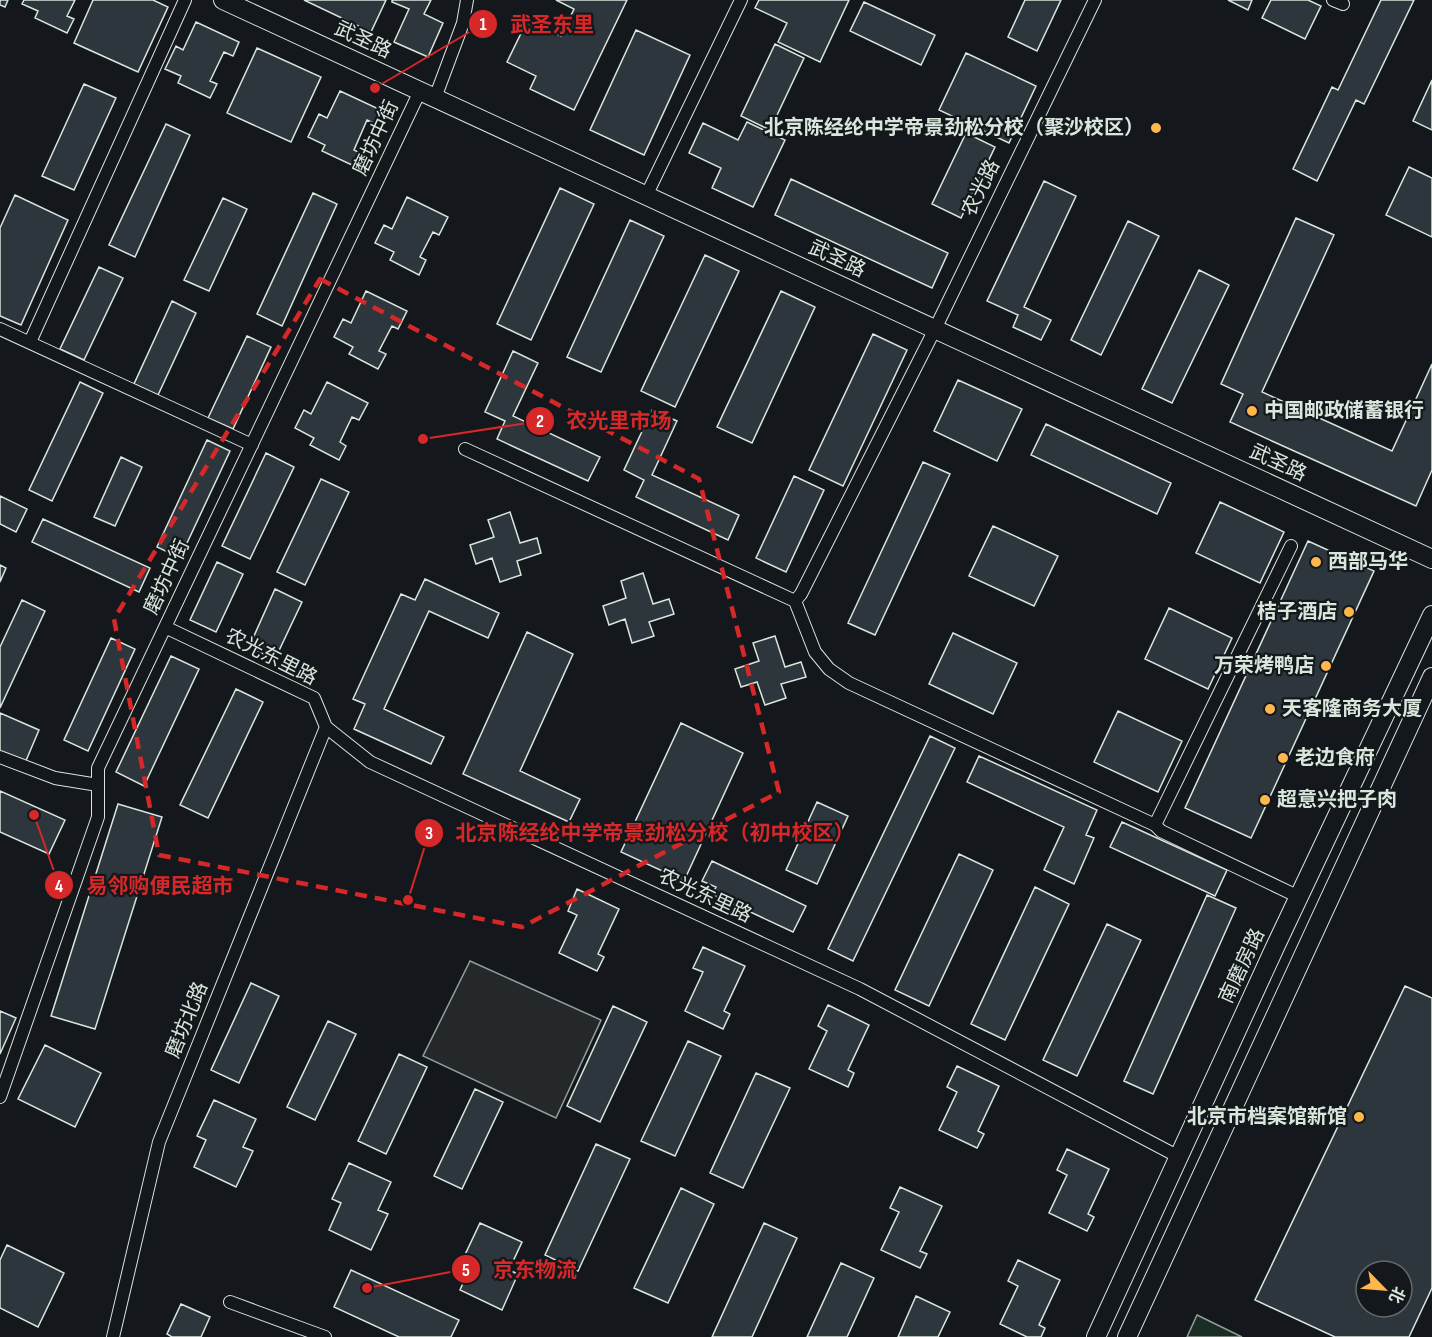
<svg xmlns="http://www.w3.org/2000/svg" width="1432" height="1337" font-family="'Sofia Sans Condensed','Noto Sans SC',sans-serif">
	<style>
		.green { fill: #1a2d24; stroke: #939e99; stroke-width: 1.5 }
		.parking { fill: #24282b; stroke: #939e99; stroke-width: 1.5 }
		.building { fill: #2c363c; stroke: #d8e6dc; stroke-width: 1.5; fill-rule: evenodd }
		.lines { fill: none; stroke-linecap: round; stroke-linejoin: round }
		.street-casing { stroke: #d8e6dc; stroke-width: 14 }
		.secondary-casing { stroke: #d8e6dc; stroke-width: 20 }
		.street { stroke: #14181c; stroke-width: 12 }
		.secondary { stroke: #14181c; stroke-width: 18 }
		.marked { fill: none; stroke: #d62828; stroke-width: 4.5; stroke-dasharray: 12 8; stroke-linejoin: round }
		.poi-dot { fill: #ffb74d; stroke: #14181c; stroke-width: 2 }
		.labels { text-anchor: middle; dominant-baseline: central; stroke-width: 4.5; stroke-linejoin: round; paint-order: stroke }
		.street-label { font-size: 20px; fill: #d8e6dc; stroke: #14181c }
		.poi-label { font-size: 20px; font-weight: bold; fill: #d8e6dc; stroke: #14181c; text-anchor: start }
		.leader { fill: none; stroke: #d62828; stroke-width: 2 }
		.callout-dot { fill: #d62828; stroke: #14181c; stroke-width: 2 }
		.mark-label { font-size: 18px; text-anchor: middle; font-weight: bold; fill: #fff }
		.callout-label { font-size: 21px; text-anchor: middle; font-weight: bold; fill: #d62828; stroke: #14181c; stroke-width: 4.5; stroke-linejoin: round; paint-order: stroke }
	</style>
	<rect width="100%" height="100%" fill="#14181c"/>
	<!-- green -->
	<path class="green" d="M1197,1315L1242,1337H1187Z"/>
	<!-- parking -->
	<path class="parking" d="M470,961L601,1020L556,1118L423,1056Z"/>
	<!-- building -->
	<path class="building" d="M0,0H8L5,7L0,5Z
		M24,0H75L67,16L74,19L67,33L35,18L38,11L22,4Z
		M93,0H153L168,7L138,72L74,43Z
		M304,0H386L371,32Z
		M392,0H431L424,14L443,23L428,57L394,42L409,9L392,2Z
		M556,0H627L574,110L530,89L536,76L507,62L528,19L561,36L574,9Z
		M759,0H849L820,62L778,42L787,23L755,8Z
		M1025,0H1061L1037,51L1008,37Z
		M1228,0H1252L1248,10Z
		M1271,0H1308L1321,6L1305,39L1262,18Z
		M1381,0H1414L1364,104L1356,100L1317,181L1293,169L1332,87L1338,90Z
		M864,2L935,35L921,65L850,31Z
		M196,22L239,42L233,56L224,52L210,81L217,84L210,98L178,83L181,76L165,69L176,46L183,50Z
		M636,30L690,55L644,155L590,130Z
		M775,44L804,58L770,130L741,116Z
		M257,48L321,77L291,142L227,113Z
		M966,53L1036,86L1009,143L939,110Z
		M1432,80V130L1413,121Z
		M84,84L116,98L74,190L42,176Z
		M340,91L383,111L376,124L367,120L354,150L360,153L354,166L322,151L325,145L308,137L319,114L327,118Z
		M747,122L785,140L753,207L712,188L721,168L689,153L703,123L738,140Z
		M166,124L190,135L135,257L109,245Z
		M966,133L995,147L961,218L932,204Z
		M1409,167L1432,178V237L1386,215Z
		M791,179L948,253L932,288L775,215Z
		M1044,181L1076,196L1024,307L1051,320L1041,340L1013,327L1018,315L987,301Z
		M560,188L594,204L531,340L497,324Z
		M313,193L337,204L282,326L257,314Z
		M15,195L68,220L21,325L0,316V228Z
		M407,197L448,217L439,235L433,232L420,257L426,260L419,275L390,260L394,252L375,243L384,225L392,229Z
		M223,198L247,209L209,291L184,280Z
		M1296,218L1334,235L1262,392L1392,451L1432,364V470L1416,506L1230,422L1243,394L1221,384Z
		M630,220L664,236L601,372L567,357Z
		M1128,221L1159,236L1101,355L1071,340Z
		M705,255L739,271L675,407L641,391Z
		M99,267L123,278L84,360L60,349Z
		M1199,270L1229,285L1172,403L1142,389Z
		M366,291L407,311L398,329L392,326L379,351L386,354L378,369L349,354L353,347L334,337L343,319L351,323Z
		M781,291L815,307L752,443L717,427Z
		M172,301L196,313L158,395L134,384Z
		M873,334L907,350L843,486L809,470Z
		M247,336L271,347L233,429L208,418Z
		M513,351L538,363L513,416L600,457L588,481L497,439L505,421L485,412Z
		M958,380L1022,409L997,461L934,431Z
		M80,382L103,393L52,501L29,490Z
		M327,382L368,403L359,420L352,417L340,442L346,446L339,460L310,445L314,438L295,428L304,410L311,414Z
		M652,410L677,421L652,475L739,515L728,540L636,497L644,480L624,470Z
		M1046,424L1171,483L1157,514L1031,455Z
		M207,440L230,451L180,558L157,547Z
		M266,453L294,467L250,559L222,546Z
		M121,457L142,467L115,526L94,517Z
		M923,462L950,474L875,635L848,623Z
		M794,476L824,490L786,572L756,558Z
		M321,479L349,492L305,585L277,572Z
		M0,496L27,509L16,532L0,524Z
		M1220,502L1284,532L1260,583L1196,553Z
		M510,512L520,543L537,538L541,553L517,561L521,575L500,582L492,558L476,564L470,545L494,537L488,520Z
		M43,519L150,568L139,592L32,542Z
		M993,526L1058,556L1034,606L969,576Z
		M1308,541L1374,571L1251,838L1185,808Z
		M217,562L243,574L216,632L190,620Z
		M0,565L6,568L0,582Z
		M643,573L653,604L669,599L674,614L649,622L654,636L632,643L625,619L609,625L603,606L626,598L621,581Z
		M425,579L499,613L488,638L429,611L384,709L444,737L431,764L354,729L365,704L353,699L401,594L415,600Z
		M275,589L302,602L275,659L249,647Z
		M22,600L45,611L0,708V647Z
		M1169,608L1232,638L1208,689L1145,659Z
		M527,632L573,654L520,771L580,799L569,822L463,774Z
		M953,633L1017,663L993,714L929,684Z
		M775,636L785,667L801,662L806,677L781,684L786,698L765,705L757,682L741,687L735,669L759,661L753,643Z
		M111,638L135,649L88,751L64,740Z
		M171,656L199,669L144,786L116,772Z
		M236,689L263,702L208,818L180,805Z
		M1118,711L1182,741L1158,792L1094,762Z
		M0,713L39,730L25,763L0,752Z
		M681,723L743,753L684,881L621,852Z
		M930,736L955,748L853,961L828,949Z
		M979,756L1097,810L1086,835L1094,838L1074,884L1044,870L1064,827L967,782Z
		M0,791L65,820L49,854L0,832Z
		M817,802L848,816L817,884L786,870Z
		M118,804L162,817L95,1029L51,1016Z
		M1122,822L1227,870L1215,896L1110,847Z
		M959,854L993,870L929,1006L895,990Z
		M712,861L806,906L793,932L712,894L716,887L702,881Z
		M1035,887L1069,904L1005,1040L971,1024Z
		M577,889L619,909L598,954L604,957L597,971L559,953L577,915L568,911Z
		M1207,895L1236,908L1153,1094L1124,1081Z
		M1107,924L1141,940L1077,1076L1043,1060Z
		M703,947L745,966L724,1011L730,1014L723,1029L685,1011L703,972L693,968Z
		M251,983L279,996L239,1083L211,1070Z
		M1405,986L1432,998V1288L1409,1337H1335L1255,1300ZM1366,1271H1402V1307H1366Z
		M828,1005L869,1025L848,1070L854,1073L848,1087L809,1069L827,1031L818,1026Z
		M613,1006L647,1022L600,1122L567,1106Z
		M0,1011L16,1018L0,1054Z
		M328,1021L356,1034L315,1120L287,1107Z
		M688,1041L721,1056L675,1156L641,1141Z
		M45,1045L101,1073L75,1127L18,1099Z
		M399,1054L427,1067L386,1154L358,1141Z
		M957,1066L999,1086L978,1131L984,1134L977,1148L939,1130L957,1092L947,1087Z
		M756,1073L790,1088L743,1188L710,1173Z
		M475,1089L503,1102L462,1189L434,1176Z
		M214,1100L256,1119L243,1147L253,1151L236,1187L194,1167L206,1140L197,1136Z
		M596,1144L630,1159L578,1271L545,1255Z
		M1067,1149L1109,1169L1088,1214L1094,1217L1087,1231L1049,1213L1067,1175L1057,1170Z
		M349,1163L391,1182L378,1210L388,1214L371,1250L329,1230L341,1203L332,1199Z
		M900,1187L942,1206L920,1251L927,1254L920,1268L881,1250L899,1212L890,1208Z
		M681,1188L714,1204L668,1303L634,1288Z
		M480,1223L522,1242L509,1270L518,1274L502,1310L460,1290L472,1263L463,1259Z
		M764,1223L797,1238L752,1337H712Z
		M7,1245L64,1273L38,1327L0,1308V1260Z
		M1018,1260L1060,1280L1039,1325L1045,1328L1041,1337H1027L1000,1324L1018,1286L1008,1281Z
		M841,1263L874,1278L847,1337H807Z
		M351,1270L459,1320L451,1337H399L334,1307Z
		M916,1296L950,1312L938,1337H898Z
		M181,1304L210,1317L201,1337H172L167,1334Z"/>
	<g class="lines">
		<!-- street casing -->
		<g class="street-casing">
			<path id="street" d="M1333,0L1343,4
				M435,98L463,23L467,0
				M646,196L741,0
				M0,329L252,445
				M30,342L185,0
				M465,449L795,601L815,652L829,669L849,683L1155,825L1161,831L1299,897
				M795,601L801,594L935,329L1095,0
				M165,627L314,698L326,727L370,762L860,989L1179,1157
				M0,757L55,778L98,785
				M1155,825L1291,546
				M0,1097L98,817V768L420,91
				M230,1302L325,1337
				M113,1337L159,1142L326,727"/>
		</g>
		<!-- secondary casing -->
		<g class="secondary-casing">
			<path id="secondary" d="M223,0L1432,559
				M1096,1337L1276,945L1432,615
				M1127,1337L1432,677"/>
		</g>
		<!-- street -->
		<use href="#street" class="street"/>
		<!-- secondary -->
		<use href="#secondary" class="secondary"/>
	</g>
	<!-- marked area -->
	<path class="marked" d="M320,279L699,479L779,792L522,927L159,855L114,619Z"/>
	<!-- markers -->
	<g class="poi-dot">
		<circle cx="1156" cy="128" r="6"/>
		<circle cx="1252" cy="411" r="6"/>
		<circle cx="1316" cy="562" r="6"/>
		<circle cx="1349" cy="612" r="6"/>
		<circle cx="1326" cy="666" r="6"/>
		<circle cx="1270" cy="709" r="6"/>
		<circle cx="1283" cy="758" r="6"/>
		<circle cx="1265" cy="800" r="6"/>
		<circle cx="1359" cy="1117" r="6"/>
	</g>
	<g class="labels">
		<!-- street labels -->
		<g class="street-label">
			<text transform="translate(363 40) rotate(25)">武圣路</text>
			<text transform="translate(376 138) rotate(-65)">磨坊中街</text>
			<text transform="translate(981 188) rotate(-64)">农光路</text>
			<text transform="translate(837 259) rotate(25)">武圣路</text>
			<text transform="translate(1278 463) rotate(25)">武圣路</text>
			<text transform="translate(167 577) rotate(-65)">磨坊中街</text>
			<text transform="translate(271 657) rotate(27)">农光东里路</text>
			<text transform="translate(705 896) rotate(25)">农光东里路</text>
			<text transform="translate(1242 966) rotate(-65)">南磨房路</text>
			<text transform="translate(187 1020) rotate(-68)">磨坊北路</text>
		</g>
		<!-- poi labels -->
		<g class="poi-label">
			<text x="1144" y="128" text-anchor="end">北京陈经纶中学帝景劲松分校（聚沙校区）</text>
			<text x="1264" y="411">中国邮政储蓄银行</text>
			<text x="1328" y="562">西部马华</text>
			<text x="1337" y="612" text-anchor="end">桔子酒店</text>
			<text x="1314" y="666" text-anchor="end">万荣烤鸭店</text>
			<text x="1282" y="709">天客隆商务大厦</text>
			<text x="1295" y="758">老边食府</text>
			<text x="1277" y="800">超意兴把子肉</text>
			<text x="1347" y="1117" text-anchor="end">北京市档案馆新馆</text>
		</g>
	</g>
	<!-- callouts -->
	<path class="leader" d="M375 88L483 24M423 439L540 421M408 900L429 833M34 815L59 885M367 1288L466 1269"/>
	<g class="callout-dot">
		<circle cx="375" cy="88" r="6"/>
		<circle cx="423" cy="439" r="6"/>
		<circle cx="408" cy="900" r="6"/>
		<circle cx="34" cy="815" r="6"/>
		<circle cx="367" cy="1288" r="6"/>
		<circle cx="483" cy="24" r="15"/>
		<circle cx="540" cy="421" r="15"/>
		<circle cx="429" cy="833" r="15"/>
		<circle cx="59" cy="885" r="15"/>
		<circle cx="466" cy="1269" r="15"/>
	</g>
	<g class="mark-label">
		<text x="483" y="30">1</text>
		<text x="540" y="427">2</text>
		<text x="429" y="839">3</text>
		<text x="59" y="892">4</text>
		<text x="466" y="1276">5</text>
	</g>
	<g class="callout-label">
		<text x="552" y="32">武圣东里</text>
		<text x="619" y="428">农光里市场</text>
		<text x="655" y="840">北京陈经纶中学帝景劲松分校（初中校区）</text>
		<text x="160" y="893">易邻购便民超市</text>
		<text x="535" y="1277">京东物流</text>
	</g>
	<!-- north arrow -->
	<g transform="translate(1384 1289) rotate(115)"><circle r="28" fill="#14181c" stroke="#626a69" stroke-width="1.5"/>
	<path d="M0-4.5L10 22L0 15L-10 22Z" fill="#ffb74d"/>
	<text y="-9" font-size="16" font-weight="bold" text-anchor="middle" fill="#d8e6dc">北</text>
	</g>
</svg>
